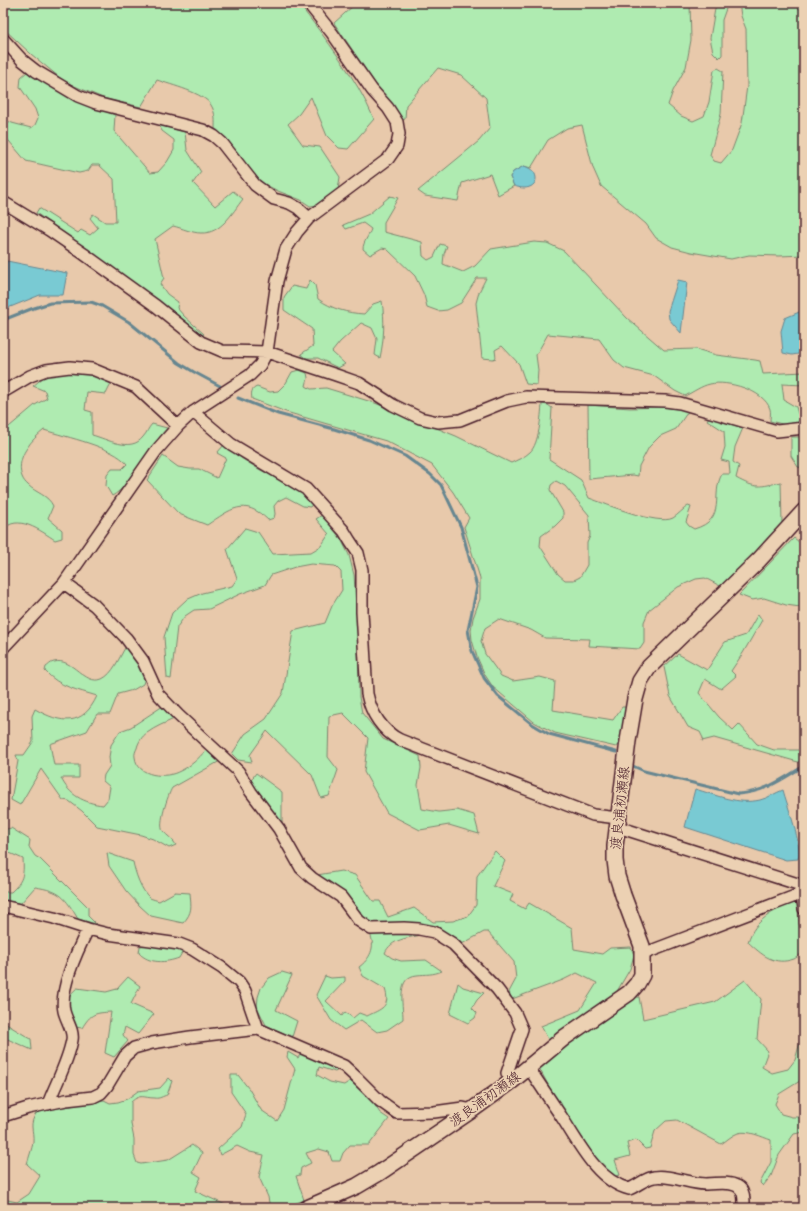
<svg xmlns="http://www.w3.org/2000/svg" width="807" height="1211" font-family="Caveat,'Klee One',sans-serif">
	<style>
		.green { fill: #afebb1; stroke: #7c856e; fill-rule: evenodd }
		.water { fill: #79cad3; stroke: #668690 }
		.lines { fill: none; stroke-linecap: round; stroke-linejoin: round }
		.stream { stroke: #668690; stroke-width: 3 }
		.street-casing { stroke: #4a1f2b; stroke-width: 14 }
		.secondary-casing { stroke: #4a1f2b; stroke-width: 18 }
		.street { stroke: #ecd1b3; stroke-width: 11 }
		.secondary { stroke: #ecd1b3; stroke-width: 15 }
		.labels { text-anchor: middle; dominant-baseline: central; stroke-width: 3; stroke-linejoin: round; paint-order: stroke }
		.street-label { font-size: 14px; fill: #4a1f2b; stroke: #ecd1b3 }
	</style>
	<rect width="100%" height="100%" fill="#e8c9ab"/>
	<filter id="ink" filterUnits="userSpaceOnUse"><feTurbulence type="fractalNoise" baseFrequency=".025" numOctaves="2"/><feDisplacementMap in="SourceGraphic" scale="8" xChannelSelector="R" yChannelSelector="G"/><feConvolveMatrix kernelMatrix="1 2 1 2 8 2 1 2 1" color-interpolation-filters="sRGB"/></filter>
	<g filter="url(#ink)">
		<!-- green -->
		<path class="green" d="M3,3H298C326,39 356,77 374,119L348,149L339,148L327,136L311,97L299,114L288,124L303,145L320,147L340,177L338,190L319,205L310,206L301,200L278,191L262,183L215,130C215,122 216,113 211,105C204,93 171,85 157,80L141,107L103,98L65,82L31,54L3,28Z
			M354,3H690L691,40L686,67L673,91L668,105L681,116L693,121L704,116L709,102L714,70L718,68L723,71L721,114L710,155L714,161L721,163L732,150L742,123L747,86L746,29L741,16L739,3H804V255L779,256L749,255L731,259L691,252L672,247L656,238L646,224L601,186L593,168L582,125L567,128L548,140L531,168L524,166L513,172L510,177L514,186L498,195L490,174L462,183L458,201L425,196L418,191L479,141L490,128L486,98L461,75L438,68L406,105L405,119L401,121L334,23L354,5Z
			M716,3H728L722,20V55L719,58L713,52L710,38Z
			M27,72L72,99L115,115L114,131L150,173L158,172L167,162L174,150V140L162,131L159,125L185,132L187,150L201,172L193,183L215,206L233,191L243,199C232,213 221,234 201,233C192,233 182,228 173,226L155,239L164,278L160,284L167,294L178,302L177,308L184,316L204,334L200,337L170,310L36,213L39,208L78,233L81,230L90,235L98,228L90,218L93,214L105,222H116L114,179L99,165H92L88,171L79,173L26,161L3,134V119L12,123L31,128L35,125L38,118L35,109L20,87L21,77Z
			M390,196L398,198L384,222V232L422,242L423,256L428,260L434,257L440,244L447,246L444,254L443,264L463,272L475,266L491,249L534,242L547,243L564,251L627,318L664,350L696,349L716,355L755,360L760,361L763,374L804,372V385L782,384L784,400L796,407L798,414H804V424L786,425L770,421C770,418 771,412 770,409C764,390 727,380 710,384C701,386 693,392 685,396L675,391L654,376L624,368L614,360L599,339L548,334L536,355L538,370L537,385L526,384L519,364L502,346L495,350L496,358L493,359L482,358L476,303L479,292L486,278H477L461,303L447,310L438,311L427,307L424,295L415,276L387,249L382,248L370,255L363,249C363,242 369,236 371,229L363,223L346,229L343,225L369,214Z
			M310,280L315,285L318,299C332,309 347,313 364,314L373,304L382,301C385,321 384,339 380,358L375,355L377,339L372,328L361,323L340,342L332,352L345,364L338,368L318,358H304L301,354L313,346L312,329L284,310V297L292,286L306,289Z
			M299,370L307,373L308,378L306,386L311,389L326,388L375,403L456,436L511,463C517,460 525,457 530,452C539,444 541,416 542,404L548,405L552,408L549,459L581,480L589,498C606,504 658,526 673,518C678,515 683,509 688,506L691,507L686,522L689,526L694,529C728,519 710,495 722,474H730L729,462L721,460L725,447L724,431L707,420L709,417L743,428L735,447L733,462L739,466L736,478C756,489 760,487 781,482L782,523L768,545L722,587L705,578L696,579L678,587L649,610L644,622V643L640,649L589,646L590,639L545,638L531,630L499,619L485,628L481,641L485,654L501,676L513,681L540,677L555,681L553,710L613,720L622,707H627L623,743L616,747L555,733L534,722L493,687L485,675L477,657L472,640L471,630L473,618L480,599V578L464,527L469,518L453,492L432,465L386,441L286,412L252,399C251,393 251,389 257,387L270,392L278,391L286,383L292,372ZM556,481L565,486L589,515L590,536L587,543V565L580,577L574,580H565L558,574L540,546L541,536L555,526L563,518V512L550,490L551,485Z
			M58,372C77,372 95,374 111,384L106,394L87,392L85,410L92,412V435C107,439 131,453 143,437C147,433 148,428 152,424L167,428C151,445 131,486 112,496L106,486L107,475L112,469H122L127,464C114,447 66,437 44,430C38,435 31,441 27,448C19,459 17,476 28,485C36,493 48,495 53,506L48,518L62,530V538L55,540C41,531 17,513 3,530V432L35,405L47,398L45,391L33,386L44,377Z
			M588,405L630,408L663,407L689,410L676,429L660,436L649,447L639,466L638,476L633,475L589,479Z
			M791,437H804V468L798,467L791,456Z
			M224,445C232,451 240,458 249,463C270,477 295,484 313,503L310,507L303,506L286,497L278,501L274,506L275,514L274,518L268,520C244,497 231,509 207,525L179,514L147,480L163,456L178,467L190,469H199L217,478L226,458L217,453Z
			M322,515L341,539L349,555L354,575L358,639L359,697L362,713L383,739L420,756L421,768L418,785L422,809L439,812L457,810L474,815L479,834L449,825L420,830L387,813L364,772L368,738L343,713L329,716L328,757L338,770L329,796L321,798L312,775L267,731L250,755L252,762L238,760L232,754L245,734L266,719L283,693L293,631L325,623L332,606L342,590L341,572L335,566L311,564L295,567L271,575L265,585L240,594L209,609L194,610L185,616L177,627L171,679L167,678L164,637L172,613L186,600L202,593L232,586L237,579L227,549L245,528L258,532L273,554L311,552L321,546L329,534L316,519Z
			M794,538L804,546V609L800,607L786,605L764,598L752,600L739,595Z
			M758,614L762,620L743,653L731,671L736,676L721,689L705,679L699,693L719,717L733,730L739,724L757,744L774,750H804V762H798L714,738L702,741L703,738L700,732L688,727L670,696L664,667L678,654L707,670L725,642L746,635Z
			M125,648C135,656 140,666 145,678L143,684L133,690L118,694L110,714H97L87,731L50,744L54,765H79V778H61C69,795 84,803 103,805L108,799L110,787L103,781L104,775L110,766L109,757L111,745L120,731L131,727L163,706L174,719C165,723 155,727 147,733C142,736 138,743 137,748C136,750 134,754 135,757C137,777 166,779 180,771C191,766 198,759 206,750L220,761L172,788C168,795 158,824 163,831C167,836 173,839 176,845L169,848L153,839L141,835L97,826L82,811L69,801L63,800L41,769L20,805L11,800L18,761L16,755H24L33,742L32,716L35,709C61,724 83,727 97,696C78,690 59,687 45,671L46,667C48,666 51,662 54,662C73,657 84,686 102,679C113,674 119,658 125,648Z
			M256,773L282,792V824L248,784Z
			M11,828L30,840L29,847L35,856L40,859L88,907V916L96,924L78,919C65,897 61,891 35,887L21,903L3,901V892H11C23,881 24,875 23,859L3,850V830Z
			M495,851L505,861L493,886L513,894L510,901L525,909L529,903L572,928L574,949L602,954L610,948L631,947L634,955L630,969L616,993L549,1041L541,1026L580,1010L597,983L577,973L563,980L512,999L509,992L516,979L514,962L488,932H484L460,945L452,937L373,925L363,921L317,875L341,871L355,875L373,901H380L388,917L414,908L433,922L453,921L468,916L476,905L477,876Z
			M107,853L133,862C135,872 141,891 150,898C152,899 156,900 159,901L175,892L190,893C191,907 193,912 183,923L151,916L140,906L126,891L109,866Z
			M792,902L797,903C799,910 798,918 799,924C801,932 806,939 804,948C803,953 798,957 794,959C774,966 762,955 748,942C755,919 773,912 792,902Z
			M404,932L421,935C408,938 391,939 385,953L392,958L401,961L426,960L442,971C433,975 426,974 417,975C396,977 403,1003 403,1019L387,1030L377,1032L361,1020L344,1030L331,1020L316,995L325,976L331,978L345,977V981L326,1001L342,1016L345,1012L353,1018L359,1013L367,1016C381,1009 391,1007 385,989L363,976L359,967C370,959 376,947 370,934H384Z
			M150,945L183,951L179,958C166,963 149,964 139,953L140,946Z
			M282,972L292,975L276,1010L297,1021L292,1037L266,1025L257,1007L258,997L261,988L269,978Z
			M128,977L140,986L131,1004L154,1014L138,1034L125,1027L123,1035L128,1041L114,1057L105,1053L111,1012C95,1013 91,1013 82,1028L75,1027C69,1012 62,1000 77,988L106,992L117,989Z
			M745,980L761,999L757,1039L768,1051L762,1067L772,1073L788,1069L795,1060L804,1028V1077L800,1081L779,1094L775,1104L781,1114L792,1117H804V1132L794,1134L779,1155L771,1176L763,1186L760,1183L771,1162V1140C762,1137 748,1130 738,1133C732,1135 726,1141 721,1144L677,1120L666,1121L655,1131L650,1148L645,1149L636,1140L627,1143L630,1156L615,1160L620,1175L612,1177L604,1171L579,1133L562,1111L538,1066L634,997H639L643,1019L715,1002Z
			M458,983L463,987L484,993L477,1000L472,1008L477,1013L475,1018L468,1023L450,1014Z
			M3,1022L31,1039L32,1050L3,1037Z
			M288,1052L298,1058L301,1053L338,1070L335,1072L319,1067L317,1075L330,1082L344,1085L350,1081L374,1104L380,1113L389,1119L369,1145H350L343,1153L340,1161H332L329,1152L319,1149L306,1153L311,1163L301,1168L300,1175L296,1176L304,1200L283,1208H270L268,1197L259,1177L264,1155L250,1152L237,1146L220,1155L218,1149L242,1127L246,1114L231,1092V1075H238L249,1089L261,1110L277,1121L284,1110L295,1069L287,1057Z
			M169,1078L172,1081L167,1095C163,1096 159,1099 155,1098C143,1098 141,1093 131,1102V1124L134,1139V1155L137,1163L141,1164L168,1160L192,1145L202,1153L193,1172L201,1177L195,1191L232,1208H3V1199L17,1202L29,1194L40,1176L27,1164C29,1157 32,1149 33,1142C34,1129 28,1125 37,1112L104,1100L110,1103L118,1102L127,1099L138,1091L160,1088Z"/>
		<!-- water -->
		<path class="water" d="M524,166C541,171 539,188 524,188C521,188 517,187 514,186L510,177L513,172Z
			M7,261L67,273L63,295H40L3,310V270Z
			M678,280L687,282L681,333L669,319L668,311Z
			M804,310V353L792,355L783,353L781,331L785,318Z
			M695,789C716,795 738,805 760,800C768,798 775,793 783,790C787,805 803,846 798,859L786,860L685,827Z"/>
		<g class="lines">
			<!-- stream -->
			<path class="stream" d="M3,320L31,309L50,303L91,302L102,306L129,322L179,363L194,372L220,386
				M238,398L278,414L334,429L369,440L405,456L430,474L441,485L461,527L477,587L468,630L472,651L484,678L498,696L532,724L549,734L616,752
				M633,766L644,771L738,794C765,792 781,780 804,766"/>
			<!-- street casing -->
			<g class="street-casing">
				<path id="street" d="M3,39L22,60L36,71L78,96L96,103L203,130L214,136L222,143L255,185L274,199L289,203L298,208L309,218
					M3,202L49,230L84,254L156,306L201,342L222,351L267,352L336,375L359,383L393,405L420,418L438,422L460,420L507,401L526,397L665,401L680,403L777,431L804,428
					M3,392L30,376L46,370L70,367L92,369L136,387L178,426
					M193,412L231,444L306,489L344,531L350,541L358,553L362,570V612L367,694C371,713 382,731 400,740L593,815L618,818
					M64,583L94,605L126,638L143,661L158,694L178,715L238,771L251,792L279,829L301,868L312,878L341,897L359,921L371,929L404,928L419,929L434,932L453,944L497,989L515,1013L522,1029L507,1073L512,1081
					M3,648L64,583L156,451L178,426L193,412L250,375L260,365L267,352L277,281L286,249L297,232L309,218L388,159L397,146L399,134L397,122L388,108L372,90L332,33L308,3
					M618,827L804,886
					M804,889L803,901L804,909
					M3,906L54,918L88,929L108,934L179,944L192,949L222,968L239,982L245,991L258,1029
					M643,954L803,893
					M528,1067C539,1083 550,1100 561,1116C578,1142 597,1181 629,1189C637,1186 646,1178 654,1177C668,1174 691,1184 706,1184C716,1184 728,1181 737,1186C745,1190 744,1200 744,1208
					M48,1104C56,1083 68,1062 72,1040C74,1031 66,1020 64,1011C59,989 78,949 88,929
					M3,1116L28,1108L66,1100L93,1097L101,1093L107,1086L125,1056L134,1048L152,1043L190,1037L258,1029L344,1066L357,1078L380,1101L397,1113L434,1112L463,1108L472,1110"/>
			</g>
			<!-- secondary casing -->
			<g class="secondary-casing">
				<path id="secondary" d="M307,1208L357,1186L379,1173L472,1110L512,1081L565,1037L629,993L637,984L642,975V946L623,895L617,876L615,860V846L628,741L635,699L640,681L649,667L759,560L804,511"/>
			</g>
			<!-- street -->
			<use href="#street" class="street"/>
			<!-- secondary -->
			<use href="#secondary" class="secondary"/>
		</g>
	</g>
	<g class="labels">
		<!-- street labels -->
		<g class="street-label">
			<text transform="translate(620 808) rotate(-84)">渡良浦初瀬線</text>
			<text transform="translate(485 1099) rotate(-36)">渡良浦初瀬線</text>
		</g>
	</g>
	<!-- margin -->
	<rect width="807" height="1211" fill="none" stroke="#ecd1b3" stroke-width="16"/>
	<rect x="8" y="8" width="791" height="1195" fill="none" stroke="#4a1f2b" stroke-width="1.5" filter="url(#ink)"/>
</svg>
